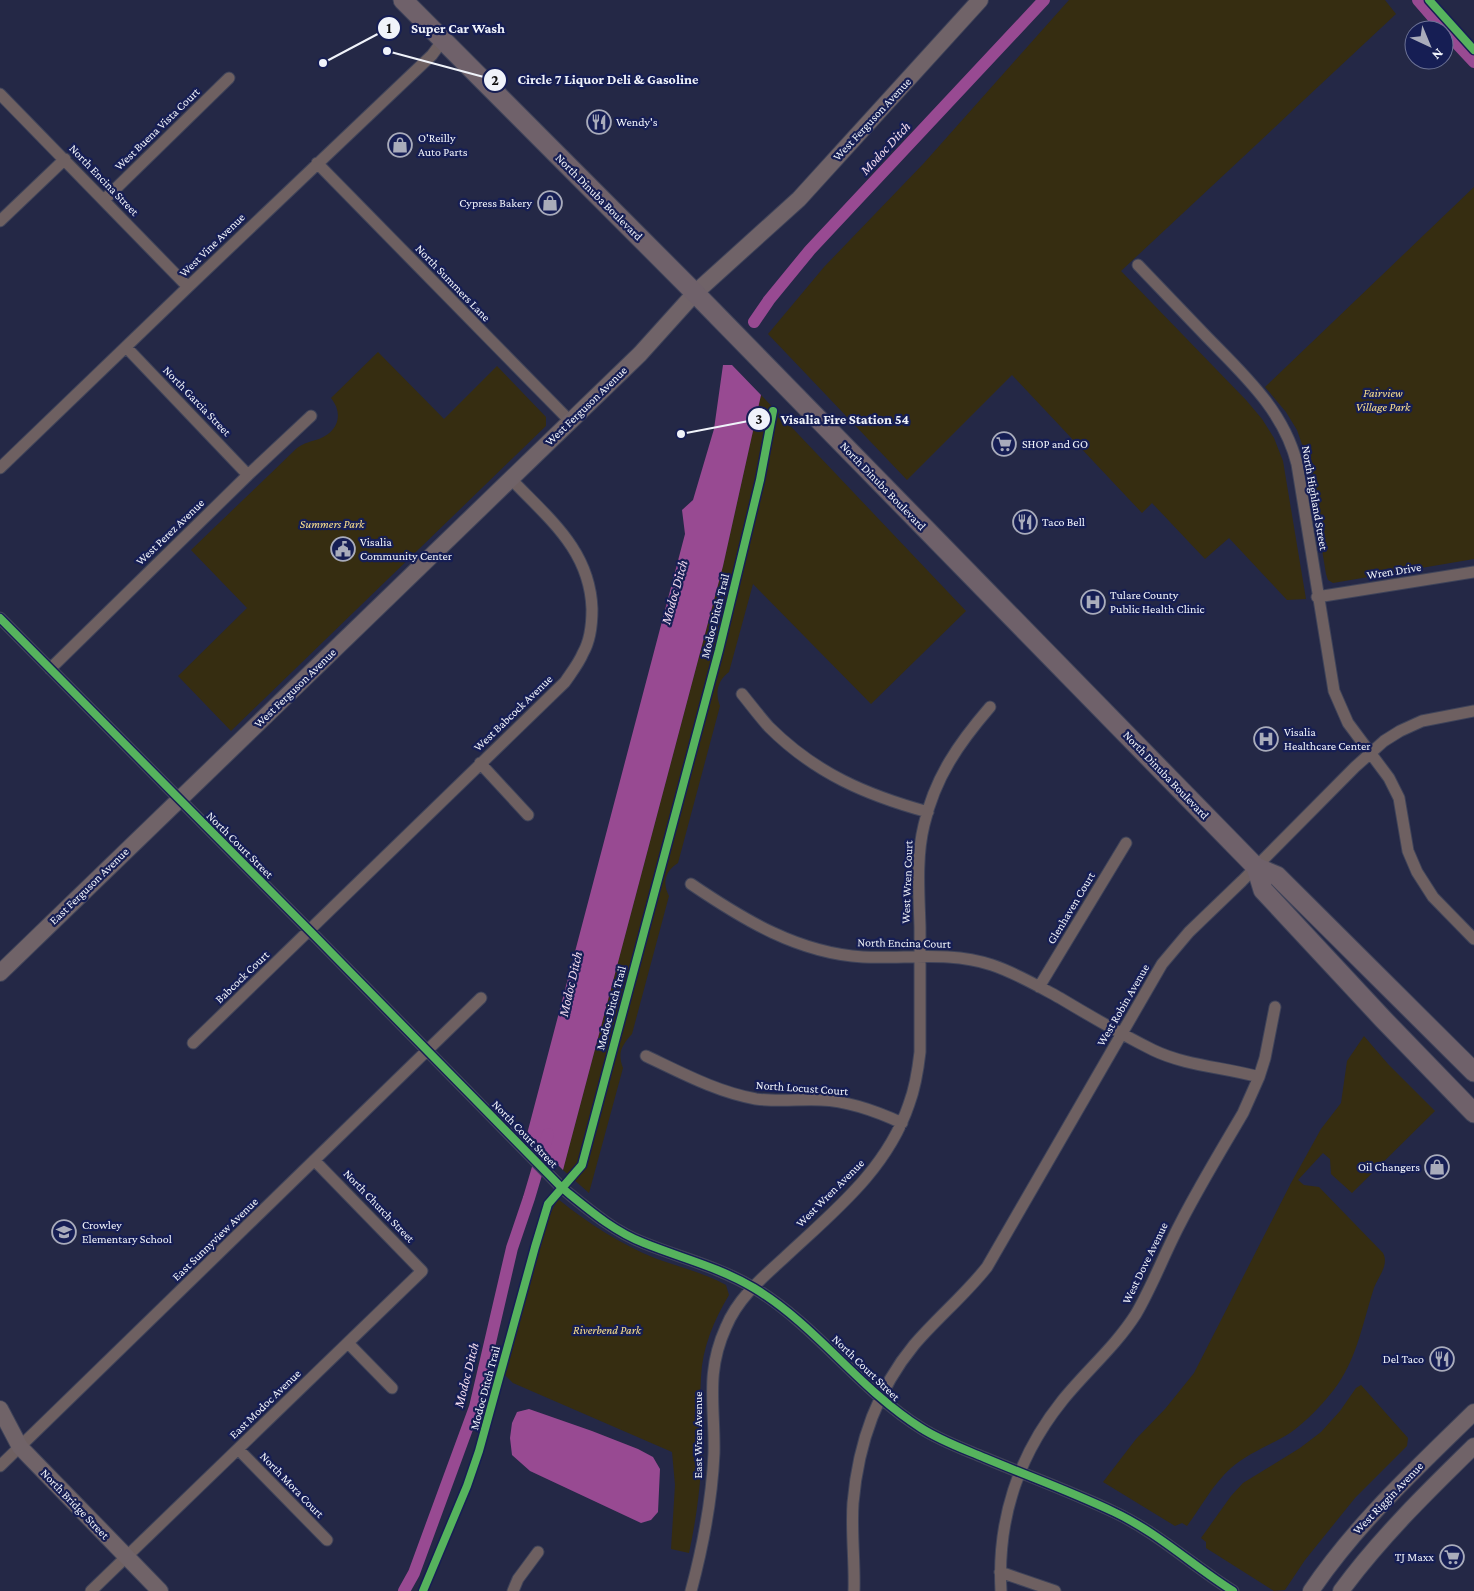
<svg xmlns="http://www.w3.org/2000/svg" width="1474" height="1591" font-family="'Crimson Pro',serif">
	<style>
		.green { fill: #362d11 }
		.water { fill: #984a92 }
		.lines { fill: none; stroke-linecap: round; stroke-linejoin: round }
		.canal { stroke: #984a92; stroke-width: 12 }
		.street-casing { stroke: #3f4359; stroke-width: 13 }
		.secondary-casing { stroke: #3f4359; stroke-width: 18 }
		.primary-casing { stroke: #3f4359; stroke-width: 21 }
		.street { stroke: #6e6061; stroke-width: 11 }
		.secondary { stroke: #706368; stroke-width: 16 }
		.primary { stroke: #6f616a; stroke-width: 19 }
		.cycleway-casing { stroke: #161e54; stroke-width: 11 }
		.cycleway { stroke: #56b35d; stroke-width: 8 }
		.labels { text-anchor: middle; dominant-baseline: central; stroke-width: 4.5; stroke-linejoin: round; paint-order: stroke }
		.street-label { font-size: 12px; fill: #f0f3fa; stroke: #161e54 }
		.poi-label { font-size: 12px; fill: #f0f3fa; stroke: #161e54; text-anchor: start }
		.park-label { font-size: 12px; font-style: italic; fill: #fce18e; stroke: #161e54 }
		.water-label { font-size: 14px; font-style: italic; fill: #f3dcef; stroke: #161e54 }
		.leader { fill: none; stroke: #f0f3fa; stroke-width: 2 }
		.callout-dot { fill: #f0f3fa; stroke: #161e54; stroke-width: 2 }
		.mark-label { font-size: 15px; text-anchor: middle; font-weight: bold; fill: #111 }
		.callout-label { font-size: 14px; text-anchor: middle; font-weight: bold; fill: #f0f3fa; stroke: #161e54; stroke-width: 4.5; stroke-linejoin: round; paint-order: stroke }
	</style>
	<rect width="100%" height="100%" fill="#242846"/>
	<!-- green -->
	<path class="green" d="M1069,0H1385L1396,14L1121,271L1246,400L1262,419L1274,438L1283,461L1306,599L1287,600L1229,538L1205,559L1152,503L1142,513L1012,375L907,480L768,334L824,267L924,163Z
		M1474,187V559L1333,583L1328,580L1326,574L1309,470L1304,450L1297,430L1286,412L1265,387Z
		M378,352L444,419L497,366L546,417V426L231,731L178,676L247,608L191,550L297,448C306,442 310,442 319,439C338,432 344,414 331,398Z
		M761,395L966,611L871,704L753,584L729,672C717,681 715,693 720,706L678,863C665,871 662,883 669,896L632,1034C622,1045 617,1053 623,1068L589,1193L563,1170L723,566Z
		M1364,1036L1388,1064L1435,1111L1352,1193L1331,1174L1330,1159L1323,1153L1298,1180L1304,1185L1319,1187L1383,1253C1390,1266 1376,1279 1373,1291C1363,1323 1357,1356 1338,1384C1327,1400 1306,1422 1290,1433C1271,1445 1248,1453 1231,1468C1213,1484 1201,1507 1187,1526L1182,1523L1175,1526L1103,1482L1136,1439L1165,1409L1194,1373L1291,1183L1321,1129L1341,1103L1347,1061Z
		M558,1199C589,1224 620,1244 657,1259C680,1267 704,1273 726,1285L729,1295C714,1320 702,1348 701,1377C699,1408 702,1439 701,1469C699,1498 695,1525 689,1553L671,1549L675,1485L672,1452L513,1383L505,1375L548,1218Z
		M1361,1385L1408,1438L1407,1446L1355,1498L1305,1560L1285,1590L1274,1591L1206,1548V1542L1201,1538L1231,1496L1243,1483L1300,1448L1321,1432L1340,1411L1356,1388Z"/>
	<!-- water -->
	<path class="water" d="M723,365H732L761,395L723,566L563,1170L527,1134L685,534L682,510L693,500L714,429Z
		M529,1409L592,1431L638,1449L653,1457L660,1469L658,1512L651,1520L641,1523L530,1471L512,1455L510,1438L512,1423L517,1412Z"/>
	<g class="lines">
		<!-- canal -->
		<path class="canal" d="M1418,0L1444,30
			M1444,30L1474,62
			M754,322L769,300L810,250L1044,0
			M404,1591L414,1573L475,1407L512,1248L529,1198L548,1134"/>
		<!-- street casing -->
		<g class="street-casing">
			<path id="street" d="M0,94L188,287
				M317,163L570,421
				M104,200L229,78
				M0,221L65,159
				M1138,265C1161,289 1184,313 1207,337C1244,375 1284,411 1297,464L1334,691L1348,723L1389,778L1399,798L1408,851L1417,872L1433,897L1474,939
				M126,347L248,475
				M0,468L188,287L432,55L443,40
				M1317,597L1474,572
				M0,618L310,931L562,1188C588,1209 613,1231 644,1243C681,1258 719,1267 754,1288C817,1326 859,1389 921,1428C941,1441 964,1449 985,1458C1028,1476 1072,1492 1114,1512C1157,1532 1193,1566 1233,1591
				M50,669L248,475L311,416
				M742,694C751,705 760,717 769,727C815,773 866,795 928,812
				M480,763L528,815
				M691,884C744,920 798,953 863,957C907,959 949,951 992,965C1016,973 1038,986 1060,998C1090,1016 1121,1034 1153,1050C1186,1066 1224,1067 1259,1077
				M1039,987L1126,843
				M193,1043L565,682C571,673 579,663 583,653C590,641 592,622 592,609C590,550 549,519 511,479
				M646,1056C682,1073 717,1092 756,1099C778,1102 799,1099 821,1100C849,1101 876,1111 902,1123
				M348,1343L392,1388
				M238,1449L327,1540
				M0,1466L481,998
				M1000,1572L1055,1591
				M91,1591L422,1271L315,1161
				M513,1591L518,1579L538,1552
				M691,1591C703,1546 712,1500 714,1453C715,1406 705,1373 726,1327C738,1298 762,1278 784,1258C833,1212 887,1170 909,1104C915,1088 918,1070 920,1052C920,1011 920,969 920,927C919,894 916,857 924,825C935,777 959,743 990,707
				M854,1591C855,1562 851,1532 853,1503C858,1445 877,1390 914,1345C937,1318 965,1295 987,1267L1162,964L1189,932L1242,881L1355,767L1384,741L1400,731L1422,721L1474,711
				M1001,1591C997,1521 1018,1456 1062,1401C1086,1371 1115,1347 1136,1314C1153,1285 1165,1252 1181,1222C1200,1185 1222,1149 1243,1113L1259,1077L1265,1058L1275,1007"/>
		</g>
		<!-- secondary casing -->
		<g class="secondary-casing">
			<path id="secondary" d="M0,973L640,354L695,293L799,199L980,0
				M0,1409L20,1447L160,1591
				M1311,1591C1357,1523 1416,1469 1474,1412
				M1341,1591C1380,1538 1427,1492 1474,1446"/>
		</g>
		<!-- primary casing -->
		<g class="primary-casing">
			<path id="primary" d="M403,0L695,293L1256,867L1277,876L1474,1072
				M1256,867L1263,890L1383,1019L1474,1113"/>
		</g>
		<!-- street -->
		<use href="#street" class="street"/>
		<!-- secondary -->
		<use href="#secondary" class="secondary"/>
		<!-- primary -->
		<use href="#primary" class="primary"/>
		<!-- cycleway casing -->
		<g class="cycleway-casing">
			<path id="cycleway" d="M1429,0L1474,50
				M0,618L310,931L562,1188C588,1209 613,1231 644,1243C681,1258 719,1267 754,1288C817,1326 859,1389 921,1428C941,1441 964,1449 985,1458C1028,1476 1072,1492 1114,1512C1157,1532 1193,1566 1233,1591
				M423,1591L467,1486L479,1451L535,1247L548,1204L582,1165L719,650L760,480L773,411"/>
		</g>
		<!-- cycleway -->
		<use href="#cycleway" class="cycleway"/>
	</g>
	<!-- icons -->
	<defs>
		<g id="restaurant-ring" transform="scale(1.25)"><circle r="9.5" fill="#161e54" stroke="#a9acbb" stroke-width="1.5"/><path d="M-5-6h1v4h1v-4h1v4h1v-4h1v5L-1.5 .5V6h-2V.5L-5-1ZM5-6V6H3V1.5H1.5Q1.5-4 5-6Z" fill="#a9acbb"/></g>
		<g id="shop-ring" transform="scale(1.25)"><circle r="9.5" fill="#161e54" stroke="#a9acbb" stroke-width="1.5"/><path d="M-5-2.5h2.3a2.7 3.5 0 0 1 5.4 0H5L5.5 6h-11ZM-1.5-2.5h3a1.5 2.3 0 0 0-3 0Z" fill="#a9acbb"/></g>
		<g id="supermarket-ring" transform="scale(1.25)"><circle r="9.5" fill="#161e54" stroke="#a9acbb" stroke-width="1.5"/><path d="M-6-5.5h2.5l.6 2H6L4.5 2H-2.5L-4.4-4H-6ZM-1.5 3.2a1.3 1.3 0 1 0 .1 0ZM3 3.2a1.3 1.3 0 1 0 .1 0Z" fill="#a9acbb"/></g>
		<g id="civic-ring" transform="scale(1.25)"><circle r="9.5" fill="#161e54" stroke="#a9acbb" stroke-width="1.5"/><path d="M-.6-6.5H3V-4.5H.6V-3L4-1V1h2V6H-6V1h2V-1L-.6-3ZM-1.2 2.5V6h2.4V2.5Z" fill="#a9acbb"/></g>
		<g id="hospital-ring" transform="scale(1.25)"><circle r="9.5" fill="#161e54" stroke="#a9acbb" stroke-width="1.5"/><path d="M-5-5h3v3.5h4V-5h3V5h-3V1.5h-4V5h-3Z" fill="#a9acbb"/></g>
		<g id="school-ring" transform="scale(1.25)"><circle r="9.5" fill="#161e54" stroke="#a9acbb" stroke-width="1.5"/><path d="M0-5L7-2L0 1L-7-2ZM-4 1L0 2.5L4 1V4Q0 6-4 4Z" fill="#a9acbb"/></g>
	</defs>
	<g fill-rule="evenodd">
		<use href="#restaurant-ring" x="599" y="122"/>
		<use href="#shop-ring" x="400" y="145"/>
		<use href="#shop-ring" x="550" y="203"/>
		<use href="#supermarket-ring" x="1004" y="444"/>
		<use href="#restaurant-ring" x="1025" y="522"/>
		<use href="#civic-ring" x="343" y="549"/>
		<use href="#hospital-ring" x="1093" y="602"/>
		<use href="#hospital-ring" x="1266" y="739"/>
		<use href="#shop-ring" x="1437" y="1167"/>
		<use href="#school-ring" x="64" y="1232"/>
		<use href="#restaurant-ring" x="1442" y="1359"/>
		<use href="#supermarket-ring" x="1452" y="1557"/>
	</g>
	<g class="labels">
		<!-- street labels -->
		<g class="street-label">
			<text transform="translate(872 119) rotate(-47)">West Ferguson Avenue</text>
			<text transform="translate(157 129) rotate(-44)">West Buena Vista Court</text>
			<text transform="translate(104 180) rotate(46)">North Encina Street</text>
			<text transform="translate(599 197) rotate(45)">North Dinuba Boulevard</text>
			<text transform="translate(212 245) rotate(-44)">West Vine Avenue</text>
			<text transform="translate(453 283) rotate(46)">North Summers Lane</text>
			<text transform="translate(197 401) rotate(46)">North Garcia Street</text>
			<text transform="translate(586 406) rotate(-44)">West Ferguson Avenue</text>
			<text transform="translate(883 486) rotate(46)">North Dinuba Boulevard</text>
			<text transform="translate(1315 498) rotate(80)">North Highland Street</text>
			<text transform="translate(170 532) rotate(-44)">West Perez Avenue</text>
			<text transform="translate(1394 571) rotate(-9)">Wren Drive</text>
			<text transform="translate(715 616) rotate(-76)">Modoc Ditch Trail</text>
			<text transform="translate(295 688) rotate(-44)">West Ferguson Avenue</text>
			<text transform="translate(513 713) rotate(-44)">West Babcock Avenue</text>
			<text transform="translate(1166 775) rotate(46)">North Dinuba Boulevard</text>
			<text transform="translate(240 845) rotate(45)">North Court Street</text>
			<text transform="translate(907 882) rotate(-88)">West Wren Court</text>
			<text transform="translate(89 886) rotate(-44)">East Ferguson Avenue</text>
			<text transform="translate(1071 908) rotate(-59)">Glenhaven Court</text>
			<text transform="translate(904 943) rotate(1)">North Encina Court</text>
			<text transform="translate(242 977) rotate(-44)">Babcock Court</text>
			<text transform="translate(1123 1005) rotate(-60)">West Robin Avenue</text>
			<text transform="translate(611 1008) rotate(-75)">Modoc Ditch Trail</text>
			<text transform="translate(802 1088) rotate(4)">North Locust Court</text>
			<text transform="translate(525 1134) rotate(46)">North Court Street</text>
			<text transform="translate(830 1193) rotate(-45)">West Wren Avenue</text>
			<text transform="translate(379 1206) rotate(46)">North Church Street</text>
			<text transform="translate(215 1239) rotate(-44)">East Sunnyview Avenue</text>
			<text transform="translate(1145 1263) rotate(-64)">West Dove Avenue</text>
			<text transform="translate(866 1368) rotate(44)">North Court Street</text>
			<text transform="translate(485 1388) rotate(-75)">Modoc Ditch Trail</text>
			<text transform="translate(265 1404) rotate(-44)">East Modoc Avenue</text>
			<text transform="translate(698 1435) rotate(-90)">East Wren Avenue</text>
			<text transform="translate(292 1485) rotate(46)">North Mora Court</text>
			<text transform="translate(1388 1498) rotate(-46)">West Riggin Avenue</text>
			<text transform="translate(75 1504) rotate(46)">North Bridge Street</text>
		</g>
		<!-- poi labels -->
		<g class="poi-label">
			<text x="616" y="122">Wendy's</text>
			<text x="418" y="138">O'Reilly<tspan x="418" dy="14">Auto Parts</tspan></text>
			<text x="532" y="203" text-anchor="end">Cypress Bakery</text>
			<text x="1022" y="444">SHOP and GO</text>
			<text x="1042" y="522">Taco Bell</text>
			<text x="360" y="542">Visalia<tspan x="360" dy="14">Community Center</tspan></text>
			<text x="1110" y="595">Tulare County<tspan x="1110" dy="14">Public Health Clinic</tspan></text>
			<text x="1284" y="732">Visalia<tspan x="1284" dy="14">Healthcare Center</tspan></text>
			<text x="1420" y="1167" text-anchor="end">Oil Changers</text>
			<text x="82" y="1225">Crowley<tspan x="82" dy="14">Elementary School</tspan></text>
			<text x="1424" y="1359" text-anchor="end">Del Taco</text>
			<text x="1434" y="1557" text-anchor="end">TJ Maxx</text>
		</g>
		<!-- park labels -->
		<g class="park-label">
			<text x="1383" y="393">Fairview<tspan x="1383" dy="14">Village Park</tspan></text>
			<text x="332" y="524">Summers Park</text>
			<text x="607" y="1330">Riverbend Park</text>
		</g>
		<!-- water labels -->
		<g class="water-label">
			<text transform="translate(885 148) rotate(-47)">Modoc Ditch</text>
			<text transform="translate(674 592) rotate(-74)">Modoc Ditch</text>
			<text transform="translate(570 984) rotate(-77)">Modoc Ditch</text>
			<text transform="translate(466 1375) rotate(-76)">Modoc Ditch</text>
		</g>
	</g>
	<!-- callouts -->
	<path class="leader" d="M323 63L389 28M387 51L495 80M681 434L759 419"/>
	<g class="callout-dot">
		<circle cx="323" cy="63" r="5"/>
		<circle cx="387" cy="51" r="5"/>
		<circle cx="681" cy="434" r="5"/>
		<circle cx="389" cy="28" r="12"/>
		<circle cx="495" cy="80" r="12"/>
		<circle cx="759" cy="419" r="12"/>
	</g>
	<g class="mark-label">
		<text x="389" y="33">1</text>
		<text x="495" y="85">2</text>
		<text x="759" y="424">3</text>
	</g>
	<g class="callout-label">
		<text x="458" y="33">Super Car Wash</text>
		<text x="608" y="84">Circle 7 Liquor Deli &amp; Gasoline</text>
		<text x="845" y="424">Visalia Fire Station 54</text>
	</g>
	<!-- north arrow -->
	<g transform="translate(1429 45) rotate(136)"><circle r="24" fill="#161e54" stroke="#6d7396"/>
	<path d="M0-4L9 19L0 12L-9 19Z" fill="#a9acbb"/>
	<text y="-8" font-size="14" font-weight="bold" text-anchor="middle" fill="#f0f3fa">N</text>
	</g>
</svg>
